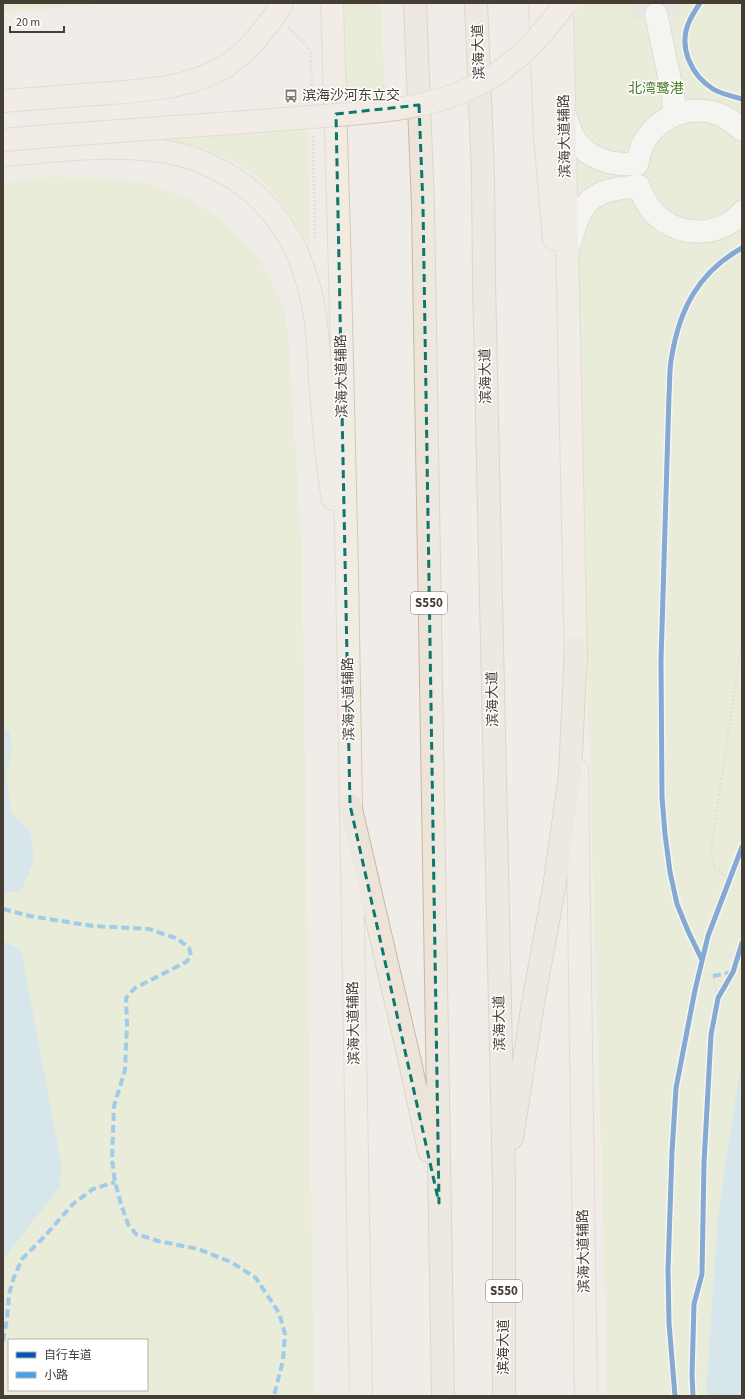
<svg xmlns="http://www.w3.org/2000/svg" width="745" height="1399" font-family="'Source Sans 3','Noto Sans SC',sans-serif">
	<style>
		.green { fill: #dfebc6; fill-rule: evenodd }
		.parking { fill: #dfdcd8 }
		.water { fill: #b5ddf0 }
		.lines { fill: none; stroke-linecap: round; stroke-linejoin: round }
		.minor-casing { stroke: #ccc9c4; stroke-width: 24 }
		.major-casing { stroke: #d3c8b4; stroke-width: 24 }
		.highway-casing { stroke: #c9b8a2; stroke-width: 24 }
		.path { stroke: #d0cdc9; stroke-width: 2.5; stroke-dasharray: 2 2; stroke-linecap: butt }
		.minor { stroke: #fdfcfc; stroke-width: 22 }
		.major { stroke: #f1ebe2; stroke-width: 22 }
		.highway { stroke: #ece4d8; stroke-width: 22 }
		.major-bridge-casing { stroke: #d3c8b4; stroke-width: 24; stroke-linecap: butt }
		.major-bridge { stroke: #f1ebe2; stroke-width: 22 }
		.quiet { stroke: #3fa4eb; stroke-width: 4; stroke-dasharray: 8 4; stroke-linecap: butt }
		.cycleway-casing { stroke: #fff; stroke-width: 8 }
		.cycleway { stroke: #0057b8; stroke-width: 5 }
		.marked { fill: none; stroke: #0f766e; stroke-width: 3; stroke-dasharray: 8 5; stroke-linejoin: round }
		.labels { text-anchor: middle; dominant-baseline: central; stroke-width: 3; stroke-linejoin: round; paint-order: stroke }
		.shield { fill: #fff; stroke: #7e7771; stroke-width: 1 }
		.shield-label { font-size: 13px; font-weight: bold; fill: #463d34 }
		.street-label { font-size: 14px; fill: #463d34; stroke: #fff }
		.park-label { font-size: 14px; fill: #4a7a24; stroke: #fff }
		.poi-label { font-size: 14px; fill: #463d34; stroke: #fff; text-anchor: start }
	</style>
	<rect width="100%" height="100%" fill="#f0ede8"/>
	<!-- green -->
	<path class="green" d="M3,3H109L3,13Z
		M339,3H381L385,96L343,101Z
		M579,3H742V1068L740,1069L718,1215L706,1396H607L603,1213L568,38Z
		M308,123L310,248L286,208L260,179L231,160L196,146L162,139L163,133Z
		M50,177L101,178L147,183L188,198L222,221L260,260L283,304L288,332L302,551L314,1396H3V182ZM9,1340H147V1390H9Z"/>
	<!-- parking -->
	<path class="parking" d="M630,3H685L676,15L632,19Z"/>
	<!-- water -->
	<path class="water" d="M3,728L9,731L12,748L6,776L11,813L30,831L34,861L21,891L3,893Z
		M3,941L21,950L61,1163L60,1187L3,1259Z
		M742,1068V1396H706L718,1215L740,1069Z"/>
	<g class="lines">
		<!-- minor casing -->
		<g class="minor-casing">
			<path id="minor" d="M656,14L674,100L673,115
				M565,115C568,123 571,134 576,141C579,145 584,149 587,152C603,163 619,165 637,164C639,158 640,150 643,144C656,119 684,106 711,112C723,114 733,122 742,130
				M568,248C574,231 578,206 596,196C608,188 625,188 639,186C642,194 645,201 650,208C671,237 719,240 742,212"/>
		</g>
		<!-- major casing -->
		<g class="major-casing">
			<path id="major" d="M332,3L339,235L347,572L361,1396
				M540,3L545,138L554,239
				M562,3L576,666
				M3,101C34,99 65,96 97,94C140,91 188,89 226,66C247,52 270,25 282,3
				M3,155C58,151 117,142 172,153C187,155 201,161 215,168C275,197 305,251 315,316C318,337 319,358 320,379C323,420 326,460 333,499
				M577,770L586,1396"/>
		</g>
		<!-- highway casing -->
		<g class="highway-casing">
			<path id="highway" d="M415,3L423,206L443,1396
				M476,3L483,171L484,282L504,1187V1396
				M350,805L410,1062L429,1151
				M512,1138L533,1003L554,888L564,818L570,775L576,647"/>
		</g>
		<!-- path -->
		<path class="path" d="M289,28L307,46L311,54L312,97
			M313,136L315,241
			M730,878L715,870L711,851L740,653L742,644
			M699,972L713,976L718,998"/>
		<!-- minor -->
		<use href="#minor" class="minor"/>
		<!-- major -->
		<use href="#major" class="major"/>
		<!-- highway -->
		<use href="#highway" class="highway"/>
		<!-- major-bridge casing -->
		<g class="major-bridge-casing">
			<path id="major-bridge" d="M3,140C101,131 200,126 298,118C356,113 419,113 473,87C513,68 540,38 566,3"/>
		</g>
		<!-- major-bridge -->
		<use href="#major-bridge" class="major-bridge"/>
		<!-- quiet -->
		<path class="quiet" d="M3,909L30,916L93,926L149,929L178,939L189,948L191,956L186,962L135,988L126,998L127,1024L125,1070L114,1106L112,1160L115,1182L121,1204L128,1224L136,1234L158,1241L198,1249L231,1262L256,1278L279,1313L285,1334L283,1360L274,1396
			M713,976L733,972
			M3,1341L7,1319L9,1294L14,1277L22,1259L44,1237L73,1204L93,1189L115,1182"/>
		<!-- cycleway casing -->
		<g class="cycleway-casing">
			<path id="cycleway" d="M700,3C696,9 692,15 689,22C678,47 691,75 713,89C721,94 732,96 742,99
				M702,960L688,931L677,904L670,872L665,834L662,797L661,661L669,395C670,382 669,368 672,355C680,308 699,272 742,248
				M675,1396L669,1323L668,1270L672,1152L676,1088L695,990L708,936L742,847
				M693,1396L692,1375L694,1304L702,1274L704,1163L711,1035L718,998L733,972L742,943"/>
		</g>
		<!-- cycleway -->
		<use href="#cycleway" class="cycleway"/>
	</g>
	<!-- marked area -->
	<path d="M0 0H745V1399H0ZM419,105L423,206L439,1203L350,805L336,114Z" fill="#f0ede8" fill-opacity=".55" fill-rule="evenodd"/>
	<path class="marked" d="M419,105L423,206L439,1203L350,805L336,114Z"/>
	<!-- icons -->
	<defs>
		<g id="bus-bare" transform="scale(1.08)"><path d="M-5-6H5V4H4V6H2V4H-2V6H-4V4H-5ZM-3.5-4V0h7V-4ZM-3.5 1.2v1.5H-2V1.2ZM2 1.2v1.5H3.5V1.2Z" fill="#827b73" stroke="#fff" stroke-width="2.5" paint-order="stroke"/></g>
	</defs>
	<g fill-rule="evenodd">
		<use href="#bus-bare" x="291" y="96"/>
	</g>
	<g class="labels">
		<!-- shield labels -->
		<g class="shield">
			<rect x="411" y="592" width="36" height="22" rx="3"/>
			<rect x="486" y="1280" width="36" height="22" rx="3"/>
		</g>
		<g class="shield-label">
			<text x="429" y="603">S550</text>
			<text x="504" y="1291">S550</text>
		</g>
		<!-- street labels -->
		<g class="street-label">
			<text transform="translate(479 52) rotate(-92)">滨海大道</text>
			<text transform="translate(565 136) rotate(-91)">滨海大道辅路</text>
			<text transform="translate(342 376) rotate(-91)">滨海大道辅路</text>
			<text transform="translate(486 376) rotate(-91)">滨海大道</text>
			<text transform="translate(349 699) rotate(-91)">滨海大道辅路</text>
			<text transform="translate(493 699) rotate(-91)">滨海大道</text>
			<text transform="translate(354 1023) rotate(-91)">滨海大道辅路</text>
			<text transform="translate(500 1023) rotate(-91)">滨海大道</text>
			<text transform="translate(584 1251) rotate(-91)">滨海大道辅路</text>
			<text transform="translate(504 1347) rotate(-90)">滨海大道</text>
		</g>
		<!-- park labels -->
		<g class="park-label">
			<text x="656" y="89">北湾鹭港</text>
		</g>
		<!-- poi labels -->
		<g class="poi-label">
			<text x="302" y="96">滨海沙河东立交</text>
		</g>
	</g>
	<!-- border -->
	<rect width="745" height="1399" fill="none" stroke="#463d34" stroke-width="8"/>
	<!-- legend -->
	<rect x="8" y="1339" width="140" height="52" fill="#ffffff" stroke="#b5b1ae"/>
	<rect x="16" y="1352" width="20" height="6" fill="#0057b8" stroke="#b5b1ae"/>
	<text x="44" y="1359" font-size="12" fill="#463d34">自行车道</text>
	<rect x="16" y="1372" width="20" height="6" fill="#3fa4eb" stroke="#b5b1ae"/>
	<text x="44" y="1379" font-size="12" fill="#463d34">小路</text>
	<!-- scale -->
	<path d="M10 26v6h54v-6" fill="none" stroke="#463d34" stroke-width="2"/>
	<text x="16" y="26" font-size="12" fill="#463d34" stroke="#ffffff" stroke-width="3" paint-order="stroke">20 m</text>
</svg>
